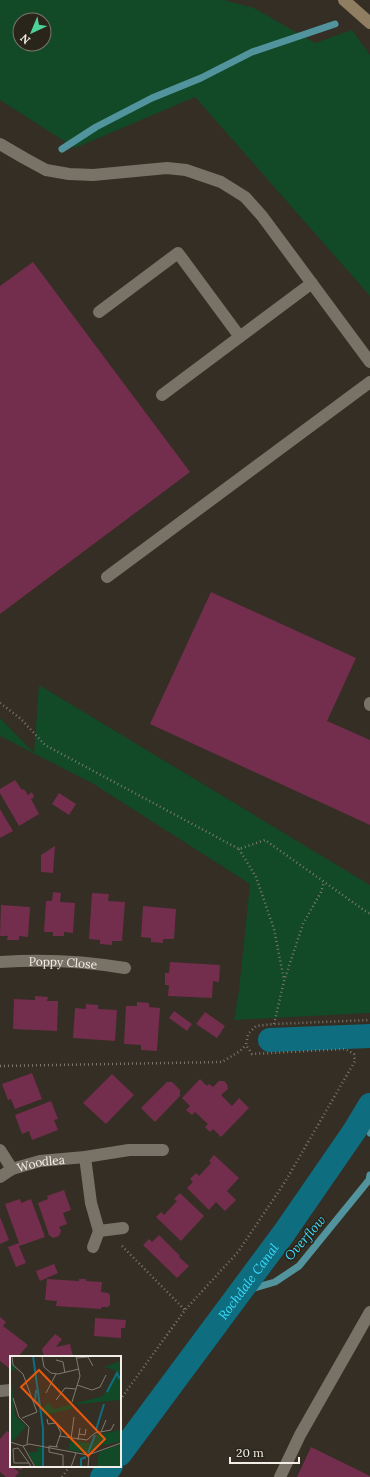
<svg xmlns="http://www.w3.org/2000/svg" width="370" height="1477" font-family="Lora,serif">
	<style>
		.green { fill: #124927; fill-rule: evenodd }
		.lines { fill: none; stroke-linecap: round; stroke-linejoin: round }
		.stream { stroke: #52949e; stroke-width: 7 }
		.canal { stroke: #0e6d7f; stroke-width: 24 }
		.building { fill: #732e4d }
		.path { stroke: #7d786f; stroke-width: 2.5; stroke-dasharray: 1 3; stroke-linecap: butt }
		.lane { stroke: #797367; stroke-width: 12 }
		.street { stroke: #797367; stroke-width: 12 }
		.secondary { stroke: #907e62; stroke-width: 12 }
		.labels { text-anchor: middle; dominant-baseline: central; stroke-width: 3.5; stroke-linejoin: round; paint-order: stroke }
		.street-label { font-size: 12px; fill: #f1eee7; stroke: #2a251b }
		.water-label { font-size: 13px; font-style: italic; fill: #3adcfd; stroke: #2a251b }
		.inset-river { fill: none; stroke: #0e6d7f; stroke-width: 2 }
		.inset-road { fill: none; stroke: #807b72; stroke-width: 1 }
		.view { fill: #e8590c; fill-opacity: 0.15; stroke: #e8590c; stroke-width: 2 }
		.inset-edge { fill: none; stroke: #f1eee7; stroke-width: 2 }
	</style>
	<rect width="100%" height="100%" fill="#342e24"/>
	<!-- green -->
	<path class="green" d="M0,0H224L254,8L315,43L352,30L370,55V296L195,97L75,148L0,100ZM20,20H44V44H20Z
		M39,685L370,885V1013L234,1020L239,990L250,884L92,783L0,736V718L34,753Z"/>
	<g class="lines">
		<!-- stream -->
		<path class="stream" d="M62,149L96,127L152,98L201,78L252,52L335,24
			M363,1116L370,1133
			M240,1292L275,1282L299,1266L369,1180L370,1175"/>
		<!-- canal -->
		<g class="canal">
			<path d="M270,1040L370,1036"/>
			<path id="s1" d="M120,1454L284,1233L355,1130L370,1105"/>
			<path d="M102,1477L111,1466"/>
		</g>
	</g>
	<!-- building -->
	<path class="building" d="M33,262L190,472L0,614V286Z
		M211,592L356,658L327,721L370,740V825L150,724Z
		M15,780L22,790L24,789L28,795L32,792L34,797L31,799L39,814L19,826L0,793V789Z
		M59,793L76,804L69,815L52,804Z
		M0,809L13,831L0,838Z
		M55,846L53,873L41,872V855Z
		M53,892L61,893L60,902L75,903L73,933L64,932V936H53V932H44L46,901H52Z
		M92,893L109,894L108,901L125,902L122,941H112V945L100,944V940L89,939Z
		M1,905L30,907L28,937L19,936V940H7L8,936H0Z
		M143,906L176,909L174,939H163V943L151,942V938L141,937Z
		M170,962L220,965L219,982L213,981L212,998L168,996L169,985H165V973H169Z
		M35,996L48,997L47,1001H58L57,1031L13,1029L14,999L35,1000Z
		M137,1002L149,1003V1007L160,1008L157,1051L141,1050V1045L124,1044L126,1006H137Z
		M86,1004L98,1005V1009L117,1010L115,1041L73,1038L75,1008L86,1009Z
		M174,1011L192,1024L187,1031L169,1018Z
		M205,1012L225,1026L217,1038L196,1024Z
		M32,1073L42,1099L15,1109L11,1099L8,1100L2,1084Z
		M112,1074L134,1095L106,1124L83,1103Z
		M200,1079L207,1086L209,1084L213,1087L219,1081H224L227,1084L228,1089L221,1095L232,1106L239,1098L249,1108L221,1137L213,1129L210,1132L205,1127L208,1124L195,1112L192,1115L186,1110L190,1106L182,1098Z
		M167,1082H172L180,1090V1096L155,1122L141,1108Z
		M51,1101L58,1119L54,1120L58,1130L32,1140L29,1131L22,1134L15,1115Z
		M214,1155L239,1178L227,1191L236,1200L225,1211L216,1202L209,1210L187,1188L193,1182L190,1179L196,1173L199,1176L211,1163L209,1161Z
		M64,1190L71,1210L63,1213L67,1224L59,1227L61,1231L59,1236L53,1238L49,1235L38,1203L48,1199L47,1196Z
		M180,1193L204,1216L181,1241L156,1217L161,1212L164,1215L177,1201L174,1199Z
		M20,1199L21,1203L31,1199L45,1237L19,1246L26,1263L16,1267L8,1247L19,1243L5,1204Z
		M0,1217L9,1240L0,1244Z
		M159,1235L180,1256L179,1257L189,1266L177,1278L143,1245L149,1239L152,1242Z
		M54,1264L58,1273L40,1281L36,1271Z
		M47,1279L79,1281V1279H86V1281L102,1282L101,1292L108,1293L110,1295V1305L108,1307H101V1309L56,1306L57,1301L45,1300Z
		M0,1317L6,1322L3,1326L28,1345L18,1357H11V1366L9,1368L0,1361Z
		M95,1318L126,1320L125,1328H121V1338L94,1336Z
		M55,1334L62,1339L56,1347L70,1344L73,1357H44L42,1349Z
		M7,1431L11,1434V1466L19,1472L15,1477H6L0,1472V1439Z
		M311,1447L370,1476V1477H297Z
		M15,1466H24L21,1470Z"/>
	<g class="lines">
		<!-- path -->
		<path class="path" d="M0,703L21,719L45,745L239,849L265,840L368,913H370
			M239,849L256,877L274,929L284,980
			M274,1024L284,981L303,924L321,892L324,882
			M0,1066L222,1062L240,1051L246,1045
			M122,1246L185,1310
			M120,1400L185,1310L238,1252L285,1182L355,1061L354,1054L345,1049L252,1054L246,1045L248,1034L256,1026L274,1024L370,1020
			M62,1477L70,1466"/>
		<!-- lane -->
		<path class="lane" d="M0,144L24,158L46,170L69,174L93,175L167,168L186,170L221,182L245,197L262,216L370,362
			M99,312L178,253L240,337
			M162,395L312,283
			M107,577L370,382
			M370,703V705
			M280,1477L300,1435L370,1312"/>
		<!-- street -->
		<g class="street">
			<path id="s2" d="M0,962C42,959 84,961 125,968"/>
			<path d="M0,1150L12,1169"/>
			<path d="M85,1157L91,1203L99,1231L93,1247"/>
			<path id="s3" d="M0,1177L12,1169L40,1161L85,1157L129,1150H163"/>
			<path d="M99,1231L123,1228"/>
			<path d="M0,1391L11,1390"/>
		</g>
		<!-- secondary -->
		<path class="secondary" d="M344,0L370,23"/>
	</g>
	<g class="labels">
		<!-- street labels -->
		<g class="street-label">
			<text stroke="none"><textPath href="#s2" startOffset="63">Poppy Close</textPath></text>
			<text stroke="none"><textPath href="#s3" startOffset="44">Woodlea</textPath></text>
		</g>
		<!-- water labels -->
		<g class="water-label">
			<text transform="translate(305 1238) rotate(-49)">Overflow</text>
			<text stroke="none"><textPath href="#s1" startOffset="215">Rochdale Canal</textPath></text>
		</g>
	</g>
	<!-- overview -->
	<g transform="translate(10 1356)">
		<rect width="111" height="111" fill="#342e24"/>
		<path d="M0,1L6,13L1,16L5,60L16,70L3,85H1L0,75ZM111,5V44L60,49L62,53L33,59L32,53L38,46L44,53L93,40L107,15L94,11ZM111,74V85L97,89L94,88L77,97L58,94L60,85L82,87L85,79ZM111,88V111H87L89,96ZM28,92H33V111H26L18,96H28Z" fill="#124927"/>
		<path class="inset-river" d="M23,0L33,72V111M26,34L25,45L28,47M97,36L107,17L109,22L111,20M86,74L94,48M78,97L85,79M71,111V103L76,101"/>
		<path class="inset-road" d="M2,0L3,9L13,18L27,56L12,62M32,0L34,11L41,17L48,18L69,13M67,2L78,1L83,10M46,4L53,6L55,17M67,29L82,34L90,31L96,19M36,37L46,18M3,42L9,61L19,71L17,88M46,44L55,32L66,33M62,46L70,20L66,0M37,63L38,68L46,67L51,77L46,91M91,76L96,64M69,78L75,79L76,73M49,80L77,84L85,77L101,74L104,68M61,83L64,61M68,84L70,72M0,86L13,90L19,88L78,99L111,87M13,90L25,111M48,91L39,90V96L53,99V111M19,107H4L3,93L8,92L19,107L21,111M61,111L66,97M78,111L79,98"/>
		<path class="view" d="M29,14L95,83L78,100L11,31Z"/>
		<rect width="111" height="111" class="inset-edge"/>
	</g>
	<!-- north arrow -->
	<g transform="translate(32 32) rotate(224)"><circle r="19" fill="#2a251b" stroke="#7a756d"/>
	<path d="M0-3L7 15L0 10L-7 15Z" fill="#4dd39a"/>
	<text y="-6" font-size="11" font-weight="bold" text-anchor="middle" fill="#f1eee7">N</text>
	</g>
	<!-- scale -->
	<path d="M230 1457v6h69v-6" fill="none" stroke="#f1eee7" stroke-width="2"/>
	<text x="236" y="1457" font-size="12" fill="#f1eee7" stroke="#2a251b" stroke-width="3" paint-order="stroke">20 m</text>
</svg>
